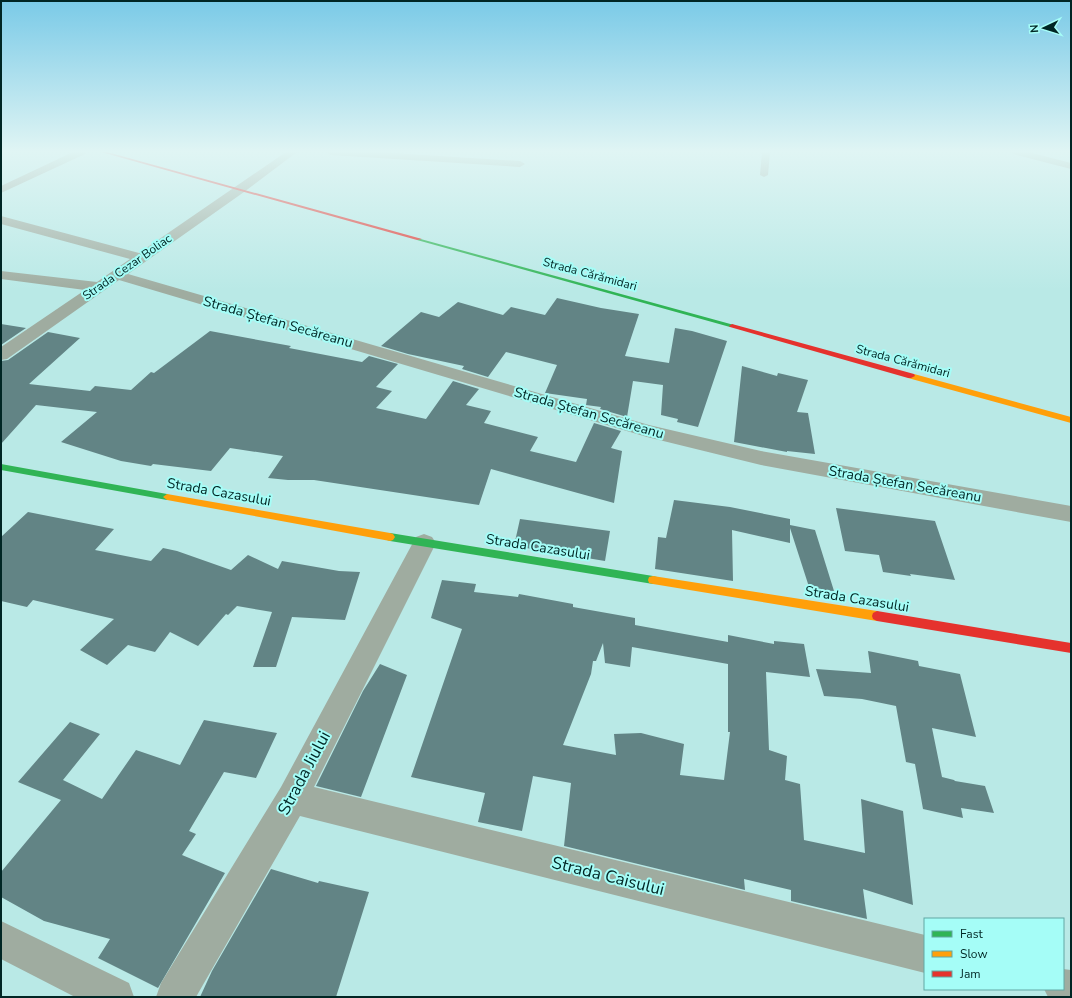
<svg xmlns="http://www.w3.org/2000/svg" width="1072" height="998" font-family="'Nunito Sans',sans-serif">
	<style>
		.building { fill: #628485; fill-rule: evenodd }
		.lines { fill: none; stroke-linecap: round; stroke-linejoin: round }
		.lane { fill: #9faca0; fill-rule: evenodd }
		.street { fill: #9faca0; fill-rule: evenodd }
		.fast { fill: #30b455; fill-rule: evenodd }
		.slow { fill: #ff9f0a; fill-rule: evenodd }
		.jam { fill: #e5322d; fill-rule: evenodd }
		.labels { text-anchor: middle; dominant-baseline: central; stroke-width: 4; stroke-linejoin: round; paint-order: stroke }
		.far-street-label { font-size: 12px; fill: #002624; stroke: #a5fdf7 }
		.street-label { font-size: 14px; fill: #002624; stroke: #a5fdf7 }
		.near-street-label { font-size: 17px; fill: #002624; stroke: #a5fdf7 }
	</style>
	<rect width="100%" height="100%" fill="#b9e9e6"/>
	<!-- building -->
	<path class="building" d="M557,298L601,308L639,314L625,356L669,363L675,328L692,331L727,341L698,427L677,422L678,419L661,415L663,385L633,381L627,417L600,409L601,407L586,405L587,399L545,393L557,365L506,352L488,377L462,369L464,366L408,354L381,346L421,312L439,317L458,302L503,315L511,307L545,315Z
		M1,324L26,328L1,345Z
		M210,331L291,346L289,348L362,362L369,356L398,364L376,387L392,391L376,408L426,419L453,381L479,389L466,405L491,411L484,423L538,437L530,451L576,462L594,423L621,431L611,448L622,451L614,503L491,469L479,505L314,480H288L268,478L283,456L230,448L211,471L153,464L151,466L121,461L61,442L97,412L36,405L1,444V361L8,360L48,332L80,338L29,384L90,391L95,386L131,390L151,372L154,373Z
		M742,366L777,376L778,373L808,380L797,412L808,413L815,454L787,451V452L734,442Z
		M674,500L730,507L790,519V525L815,530L834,591L810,590L790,528V543L732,530L733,581L655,569L658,537L666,538Z
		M836,508L935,521L955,580L910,574L911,576L883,572L879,555L845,551Z
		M28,512L114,529L95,550L151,561L163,548L177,551L231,570L248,555L278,569L282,561L339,571L360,572L345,620L292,617L276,667H253L272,612L237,606L228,615L226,614L198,646L170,632L155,652L128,645L107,665L80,650L114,619L33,600L27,607L1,601V537Z
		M520,519L610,531L605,561L514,546Z
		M442,580L476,584L474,592L518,597L519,594L573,604V607L635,618V625L728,642V635L774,644V641L804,644L810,677L766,672L769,750L787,756L785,780L800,784L804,840L865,853L861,799L903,811L913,905L863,889L867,919L791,901V890L744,879L745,890L564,846L571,783L533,776L522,831L478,822L485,793L411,777L462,629L431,618ZM603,643L605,663L630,667L632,647L728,664V732H730L724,780L680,775L684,744L641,733L614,734L616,755L563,745L591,674L593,661H596Z
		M868,651L918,661L919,666L960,674L976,737L932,728L942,777L954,780L955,781L985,786L994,813L961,808L963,818L923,809L915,764L906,762L896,706L862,699L824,696L816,669L871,673Z
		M380,664L407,675L361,797L316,786L363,691Z
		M204,720L277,733L256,778L224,772L189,831L196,834L182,855L225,873L158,988L98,958L110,939L44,921L1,897V872L61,800L18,782L70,722L100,734L63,780L102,799L136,750L180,765Z
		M271,869L318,883L319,881L369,892L336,997H200L212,971Z"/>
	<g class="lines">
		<!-- lane -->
		<path class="lane" d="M762,152H770L768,175L764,177L760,175Z"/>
		<!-- street -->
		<path class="street" d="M73,152H86L85,154L1,193V186Z
			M286,152H297L244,192L128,274L649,425L761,451L1071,506V522L761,465L647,437L119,280L7,359L1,360V347L85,290L1,279V271L97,282L130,259L1,224V216L139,253Z
			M326,152H376L520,161L525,164L520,167L331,155Z
			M1012,152H1028L1071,163V169L1013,154Z
			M424,534L432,537L436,543L314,787L925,935V973L300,816L196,997H156L161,983L281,787L416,537Z
			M1,921L129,983L134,997H75L1,959Z
			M1063,969L1071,970V997H1048L1044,989H1063Z"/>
		<!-- fast -->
		<path class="fast" d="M417,238L734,325L735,326L734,327H730L417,240Z
			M1,464L167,494L171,497L167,500L1,470Z
			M390,533L653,576L657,577L658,580L657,583L653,584L390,541L387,540L385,537L387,534Z"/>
		<!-- slow -->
		<path class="slow" d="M908,374H914L1071,417V423L908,378Z
			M167,494L390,533L393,534L395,537L393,540L390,541L167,500L163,497Z
			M653,576L877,611L881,613L882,616L881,619L877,621L653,584L649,583L648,580L649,577Z"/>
		<!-- jam -->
		<path class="jam" d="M101,152H107L422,239L417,240Z
			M732,324L914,374L915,376L911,378H908L730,327L729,326Z
			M877,611L1071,643V653L877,621L873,619L872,616L873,613Z"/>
	</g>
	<!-- sky -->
	<linearGradient id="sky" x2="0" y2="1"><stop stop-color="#7acae7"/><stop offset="0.52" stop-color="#e0f5f4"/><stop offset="1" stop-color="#e0f5f4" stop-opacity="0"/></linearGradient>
	<rect width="1072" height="291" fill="url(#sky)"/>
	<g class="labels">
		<!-- far-street labels -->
		<g class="far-street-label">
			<text transform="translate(127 267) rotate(-35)">Strada Cezar Boliac</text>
			<text transform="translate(590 274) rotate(15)">Strada Cărămidari</text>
			<text transform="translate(903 361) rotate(15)">Strada Cărămidari</text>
		</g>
		<!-- street labels -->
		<g class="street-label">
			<text transform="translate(278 322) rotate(16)">Strada Ștefan Secăreanu</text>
			<text transform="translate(589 413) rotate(16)">Strada Ștefan Secăreanu</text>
			<text transform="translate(905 484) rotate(10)">Strada Ștefan Secăreanu</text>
			<text transform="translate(219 492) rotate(10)">Strada Cazasului</text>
			<text transform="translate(538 547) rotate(9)">Strada Cazasului</text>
			<text transform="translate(857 599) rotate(9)">Strada Cazasului</text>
		</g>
		<!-- near-street labels -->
		<g class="near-street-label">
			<text transform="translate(304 773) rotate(-62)">Strada Jiului</text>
			<text transform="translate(608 876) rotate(14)">Strada Caisului</text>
		</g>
	</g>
	<!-- border -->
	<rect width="1072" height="998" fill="none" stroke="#002624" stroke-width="4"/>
	<!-- legend -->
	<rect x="924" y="918" width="140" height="72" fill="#a5fdf7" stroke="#63a7a3"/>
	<rect x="932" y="931" width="20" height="6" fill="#30b455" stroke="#63a7a3"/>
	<text x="960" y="938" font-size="12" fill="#002624">Fast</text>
	<rect x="932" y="951" width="20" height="6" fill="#ff9f0a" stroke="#63a7a3"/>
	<text x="960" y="958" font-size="12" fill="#002624">Slow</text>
	<rect x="932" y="971" width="20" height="6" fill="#e5322d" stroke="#63a7a3"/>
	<text x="960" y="978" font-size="12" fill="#002624">Jam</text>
	<!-- north arrow -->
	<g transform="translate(1044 28) rotate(266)" stroke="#a5fdf7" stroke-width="3" paint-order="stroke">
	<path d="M0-3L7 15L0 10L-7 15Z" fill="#002624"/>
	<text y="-6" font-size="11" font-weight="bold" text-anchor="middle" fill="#002624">N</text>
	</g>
</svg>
